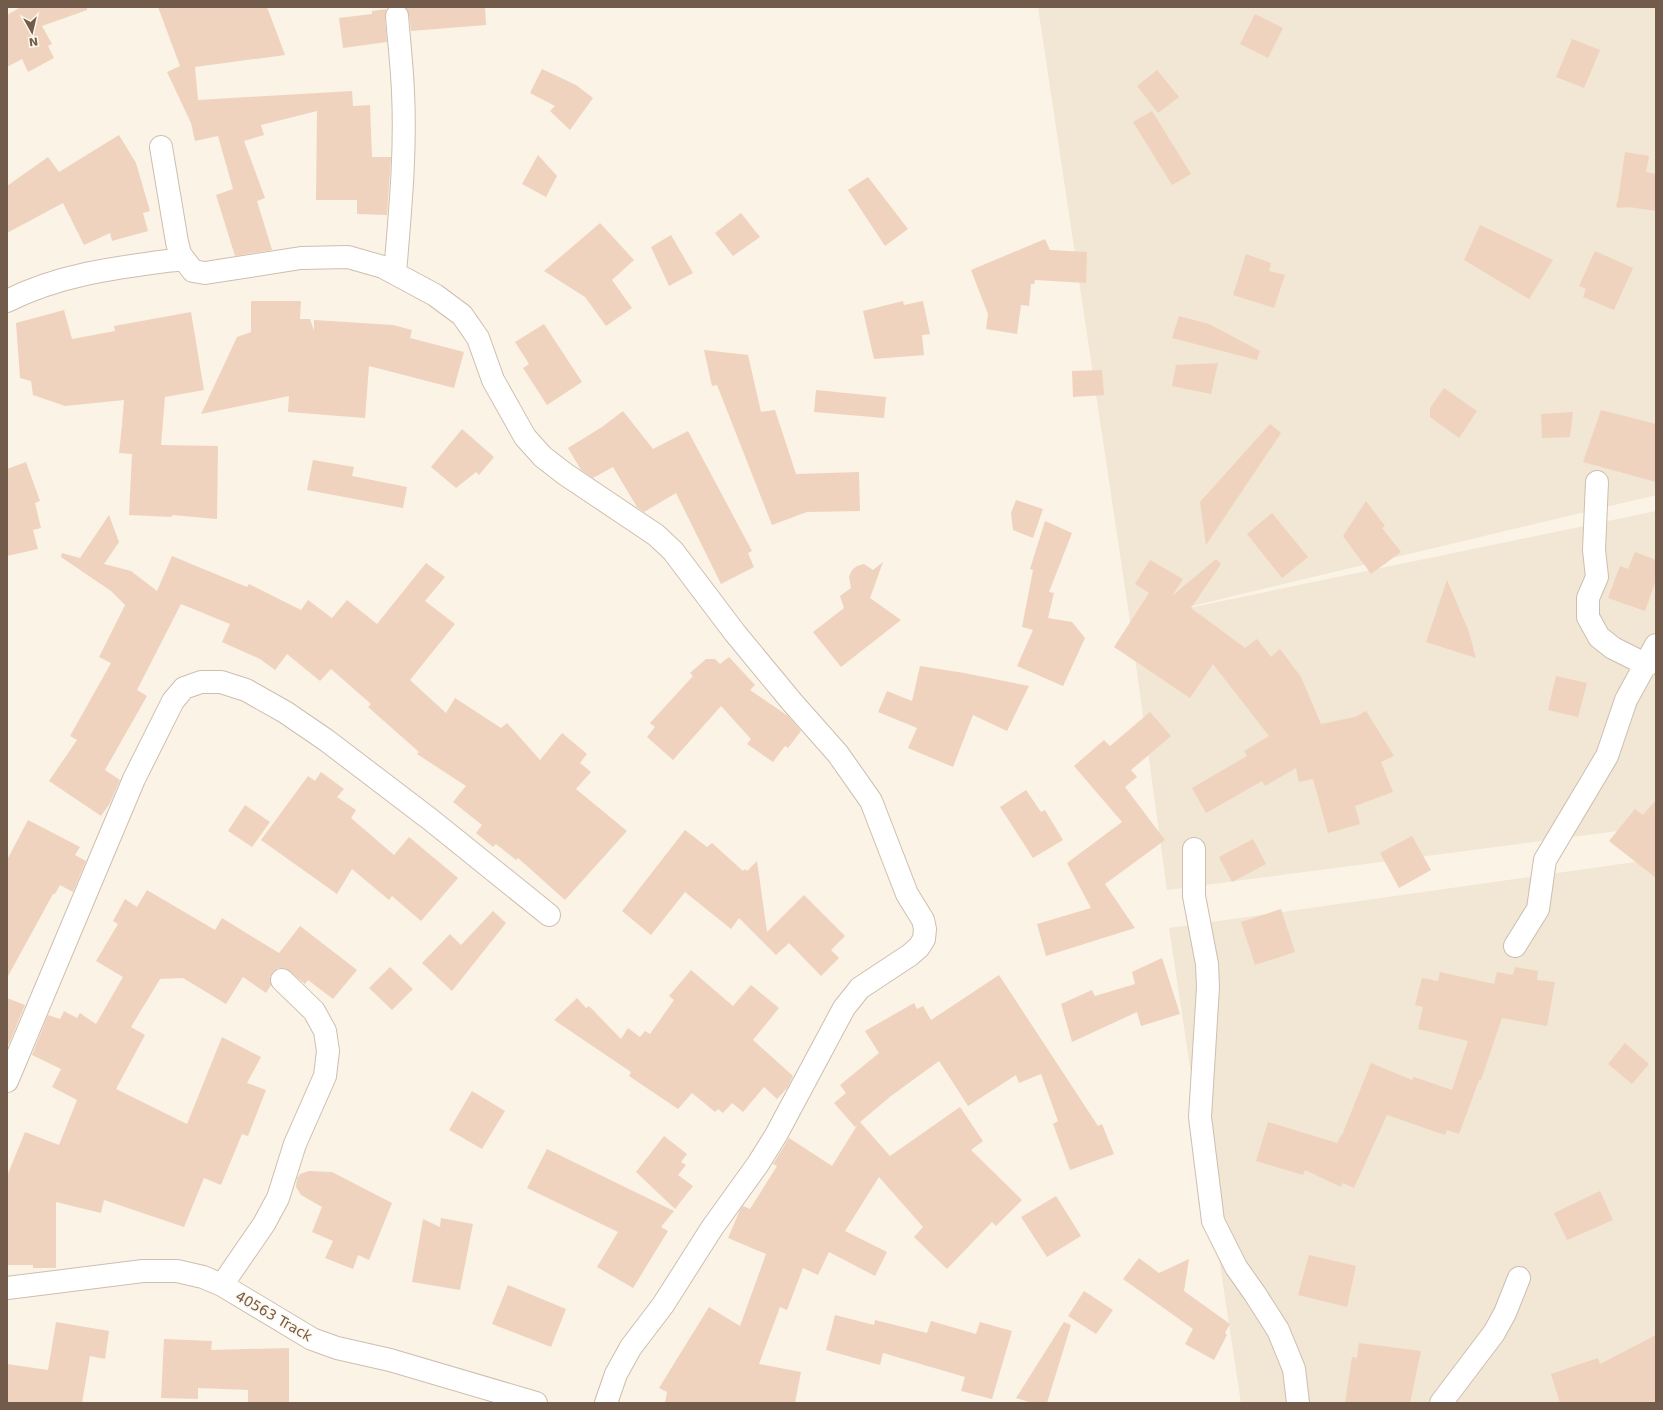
<svg xmlns="http://www.w3.org/2000/svg" width="1663" height="1410" font-family="'DejaVu Sans',sans-serif">
	<style>
		.residential { fill: #f2e6d4 }
		.building { fill: #efd3be }
		.lines { fill: none; stroke-linecap: round; stroke-linejoin: round }
		.minor-casing { stroke: #cebeaf; stroke-width: 24 }
		.minor { stroke: #fff; stroke-width: 22 }
		.labels { text-anchor: middle; dominant-baseline: central; stroke-width: 3; stroke-linejoin: round; paint-order: stroke }
		.street-label { font-size: 14px; fill: #735b4b; stroke: #fef7eb }
	</style>
	<rect width="100%" height="100%" fill="#fbf3e5"/>
	<!-- residential -->
	<path class="residential" d="M1038,7H1656V495L1150,616L1656,511V826L1167,890L1130,621Z
		M1656,859V1389L1642,1403H1241L1169,928Z"/>
	<!-- building -->
	<path class="building" d="M21,7H87V10L42,26L52,44L48,46L54,58L28,72L22,59L7,67V15Z
		M158,7H267L285,55L195,67L198,100L352,91L353,106L370,105L372,157H391L387,215L357,214V200H316L317,111L261,125L264,135L244,141L265,198L257,201L272,250L235,256L216,195L233,189L218,136L195,141L191,123L167,72L180,66Z
		M405,7H485L486,25L411,31L409,15Z
		M387,9L385,17L387,42L343,48L339,18L372,14V11Z
		M1255,14L1283,28L1268,58L1240,44Z
		M1572,39L1600,50L1584,88L1556,77Z
		M542,69L576,85L593,98L570,130L550,111L555,106L530,93Z
		M1157,70L1179,97L1158,113L1137,86Z
		M1152,111L1191,174L1172,185L1133,122Z
		M119,135L136,163L150,211L143,213L148,231L112,241L110,233L84,245L63,203L7,233V186L48,157L59,172Z
		M1625,152L1649,156L1646,172L1656,174V211L1629,207L1617,208L1616,205L1618,200Z
		M538,155L557,176L546,197L522,184Z
		M868,177L908,229L885,246L848,190Z
		M741,213L760,237L733,256L715,233Z
		M600,223L634,260L612,280L632,308L606,326L585,297L544,271Z
		M1480,225L1553,260L1529,299L1464,260Z
		M671,235L693,273L669,286L651,247Z
		M1045,239L1050,250L1087,252L1086,283L1035,280L1034,284H1031L1029,306L1021,305L1017,334L986,329L988,314L971,270Z
		M1595,251L1633,268L1614,310L1583,297L1586,289L1579,286Z
		M1246,254L1271,263L1269,271L1285,275L1274,308L1233,295Z
		M251,301H301L300,319H310L314,331V320L393,325L412,330L410,338L464,352L454,388L369,366L365,418L288,412L289,396L201,414L237,337L251,332Z
		M903,301L904,305L923,301L930,334L922,335L924,355L874,359L863,311Z
		M64,310L72,339L115,331L114,326L191,312L204,390L165,397L161,445L218,446L217,519L172,515V517L129,515L132,454L119,453L122,425H123L122,424L124,400L65,406L33,395L31,381L20,378L16,323Z
		M1179,316L1209,324L1260,351L1257,360L1172,338Z
		M544,324L582,382L547,405L523,368L529,364L515,342Z
		M704,350L748,355L761,412L775,410L796,474L859,472L860,511L807,512L772,525L717,385L712,386Z
		M1218,363L1211,394L1172,386L1176,365Z
		M1102,370L1104,395L1073,397L1072,371Z
		M1444,388L1477,411L1459,438L1430,417V408Z
		M816,390L886,397L884,418L814,412Z
		M1601,410L1656,424V482L1583,462Z
		M623,411L653,449L688,431L752,551L748,553L754,567L721,584L676,493L644,512L637,507L613,467L593,478L581,470L568,448L602,427Z
		M1573,412L1570,437L1542,438L1541,414Z
		M1270,424L1281,433L1206,545L1200,502Z
		M462,429L494,457L479,475L476,472L456,488L431,467Z
		M313,460L354,467L352,476L407,487L403,508L307,490Z
		M26,462L40,501L35,503L41,528L33,530L38,549L7,556V469Z
		M1016,500L1043,509L1033,538L1013,530L1011,513Z
		M1366,501L1385,526L1382,528L1401,552L1371,574L1343,536Z
		M1272,513L1308,557L1282,578L1247,534Z
		M109,515L119,542L104,564L131,571L157,591L172,556L247,587L249,584L301,610L308,600L332,618L347,600L377,624L426,563L445,577L425,601L455,624L410,680L446,713L455,698L501,728L507,723L540,760L562,733L587,754L580,763L591,772L576,789L627,831L565,900L518,858L516,860L496,844L493,847L476,833L482,825L453,802L466,786L417,754L419,752L368,707L371,704L331,669L320,681L287,654L275,670L260,659L222,642L230,624L181,604L137,690L147,696L105,770L120,780L110,803L101,816L49,781L77,740L70,736L111,663L99,657L125,605L111,591L61,557L62,553L80,558Z
		M1045,521L1072,533L1049,592L1054,593L1048,618L1072,622L1085,638L1063,686L1017,666L1033,630L1022,627L1033,570L1030,569Z
		M1635,552L1656,560V580L1645,611L1608,598L1620,566L1628,569Z
		M1216,559L1221,564L1191,608L1245,648L1257,639L1271,657L1280,649L1301,677L1321,724L1355,717L1366,711L1394,756L1381,762L1393,792L1355,806L1360,824L1328,833L1313,779L1299,782L1296,768L1265,786L1262,781L1206,813L1192,788L1247,756L1244,751L1269,736L1213,664L1190,698L1114,647L1149,593L1135,584L1150,560L1183,579L1172,596Z
		M883,562L870,598L901,620L841,667L813,632L844,608L840,596L851,588L849,577L852,570L857,566L864,564L873,570Z
		M1447,580L1469,632L1476,658L1426,642Z
		M729,657L755,685L750,690L788,716L801,731L788,748L785,746L773,762L747,744L751,739L721,706L673,760L647,737L655,727L650,723L693,676L690,673L706,659H715L720,664Z
		M920,666L964,673L1029,686L1007,731L973,715L953,767L908,748L917,728L878,712L887,691L912,701Z
		M1556,676L1587,683L1578,717L1548,710Z
		M1150,712L1171,736L1131,770L1137,777L1125,787L1165,840L1105,884L1135,928L1046,956L1037,924L1091,908L1067,863L1122,822L1074,766L1104,740L1110,746Z
		M321,772L344,789L337,797L356,810L351,818L394,855L409,837L458,878L421,921L392,896L389,900L352,869L337,894L261,840L308,776L315,781Z
		M1026,790L1041,812L1045,810L1063,840L1033,858L1000,807Z
		M1656,800V878L1609,841L1635,809L1643,815Z
		M245,805L270,822L252,847L228,831Z
		M28,820L80,847L75,855L86,861L73,892L60,885L55,894H53L7,978V860Z
		M685,830L707,847L712,843L743,871L745,869L747,871L757,861L767,932L804,895L845,936L831,950L839,958L821,976L789,943L776,955L739,918L731,929L685,892L651,935L622,911Z
		M1412,836L1431,870L1399,888L1380,853Z
		M1253,839L1266,864L1232,882L1219,857Z
		M147,890L215,930L222,918L279,953L300,926L357,970L333,999L308,980L305,984L285,968H278L273,972L270,977L271,985L266,993L243,977L226,1004L183,978L160,979L131,1027L145,1035L116,1089L187,1124L222,1037L261,1057L247,1083L266,1090L248,1136L242,1134L221,1185L204,1178L184,1227L104,1200L101,1213L56,1202V1268H33V1265H7V1176L25,1132L59,1145L77,1100L52,1087L61,1069L32,1055L48,1015L60,1019L64,1011L77,1018L80,1013L96,1024L123,977L96,961L118,924L113,921L125,899L137,907Z
		M1281,909L1295,952L1255,965L1241,922Z
		M493,911L506,923L452,991L422,963L450,934L461,945Z
		M1162,958L1180,1014L1141,1026L1137,1012L1072,1042L1061,1004L1092,990L1095,996L1135,984L1132,972Z
		M390,967L413,989L392,1010L369,988Z
		M1515,967L1538,971L1537,980L1555,982L1547,1026L1502,1018L1481,1080H1479L1459,1134L1447,1130L1445,1135L1387,1115L1354,1188L1343,1183L1341,1187L1305,1170L1303,1175L1256,1161L1268,1122L1337,1143L1341,1135H1342L1371,1063L1412,1080L1414,1077L1452,1090L1468,1041L1418,1029L1423,1007L1415,1005L1422,978L1438,981L1440,972L1494,984L1497,972L1513,975Z
		M691,970L733,1006L751,985L779,1008L753,1040L793,1076L788,1087L777,1099L764,1087L743,1112L732,1103L723,1113L718,1109L715,1112L692,1093L678,1109L629,1076L631,1072L554,1020L577,998L586,1008L589,1006L621,1039L628,1028L640,1037L645,1031L650,1034L674,1000L669,996Z
		M999,975L1098,1126L1102,1124L1114,1154L1070,1170L1053,1124L1058,1121L1041,1074L1019,1083L1016,1075L968,1106L939,1061L891,1096L860,1122L890,1156L960,1107L983,1141L971,1150L1022,1200L996,1226L992,1222L947,1269L914,1237L923,1227L879,1177L845,1231L887,1252L875,1276L829,1252L818,1275L803,1268L787,1310L780,1307L759,1364L801,1372L795,1403H665L667,1392L659,1388L709,1307L740,1326L766,1254L728,1238L740,1210L743,1206L750,1209L777,1166L773,1164L789,1138L832,1166L858,1124L855,1127L834,1103L846,1093L840,1085L879,1053L865,1031L914,1003L917,1009L923,1006L931,1020Z
		M7,998L25,1005L9,1044L7,1043Z
		M1625,1043L1649,1064L1632,1084L1608,1064Z
		M472,1091L505,1111L482,1149L449,1130Z
		M664,1136L687,1154L681,1162L686,1165L678,1175L693,1186L675,1209L636,1172Z
		M547,1149L674,1211L661,1227L668,1231L633,1288L597,1267L618,1232L527,1188Z
		M309,1171L332,1172L392,1203L369,1260L358,1255L353,1269L325,1258L333,1241L312,1232L322,1207L301,1195L296,1187L297,1178L300,1174Z
		M1600,1191L1613,1220L1567,1240L1554,1213Z
		M1056,1196L1081,1236L1047,1257L1021,1217Z
		M441,1218L473,1224L460,1290L412,1282L423,1219L440,1227Z
		M1309,1255L1356,1266L1347,1307L1298,1295Z
		M1139,1258L1159,1273L1189,1259L1184,1291L1230,1324L1225,1333L1227,1335L1214,1360L1185,1344L1193,1329L1123,1279Z
		M508,1285L566,1309L551,1347L492,1324Z
		M1084,1291L1113,1310L1096,1334L1068,1316Z
		M835,1315L874,1325L875,1320L927,1333L931,1321L976,1334L980,1322L1012,1331L992,1399L961,1391L965,1377L883,1353L880,1365L826,1350Z
		M56,1322L109,1331L105,1359L90,1356L82,1403H7V1364L48,1370Z
		M1064,1322L1071,1325L1047,1403H1032L1016,1398Z
		M1656,1335V1403H1560L1551,1374L1598,1358L1600,1364Z
		M164,1339L212,1341L211,1350L289,1348V1403H248V1390L198,1388V1399L161,1398Z
		M1359,1343L1421,1351L1410,1403H1345L1352,1357L1357,1358Z"/>
	<g class="lines">
		<!-- minor casing -->
		<g class="minor-casing">
			<path id="minor" d="M161,147L177,242L180,254L193,271L205,273L301,258L348,257L383,267L435,295L462,315L478,338L493,380L525,437L543,457L565,474L656,535L673,551L735,633L792,702L838,754L871,801L907,894L923,920L925,929L924,939L919,947L910,955L860,988L844,1008L776,1135L758,1164L712,1228L663,1305L631,1347L616,1374L606,1403
				M395,273C400,213 406,152 403,92C402,67 399,41 397,16
				M7,301C63,273 122,267 183,259
				M1597,482L1594,550L1597,577L1588,598V617L1599,637L1613,648L1647,665
				M1194,849V896L1207,964L1208,987L1200,1117L1213,1221L1236,1267L1255,1294L1278,1330L1294,1369L1298,1403
				M1515,946L1538,909L1545,860L1607,756L1626,700L1656,645
				M7,1081L134,779L173,701L184,688L201,682H221L246,690L285,712L326,740L431,820L549,915
				M222,1285L264,1224L278,1198L295,1144L325,1076L328,1051L325,1031L314,1011L282,980
				M7,1288L143,1271H177L203,1277L222,1285L312,1339L337,1348L390,1360L536,1403
				M1441,1403L1494,1333L1505,1313L1519,1278"/>
		</g>
		<!-- minor -->
		<use href="#minor" class="minor"/>
	</g>
	<g class="labels">
		<!-- street labels -->
		<g class="street-label">
			<text transform="translate(274 1316) rotate(30)">40563 Track</text>
		</g>
	</g>
	<!-- border -->
	<rect width="1663" height="1410" fill="none" stroke="#735b4b" stroke-width="16"/>
	<!-- north arrow -->
	<g transform="translate(32 32) rotate(172)" stroke="#fef7eb" stroke-width="3" paint-order="stroke">
	<path d="M0-3L7 15L0 10L-7 15Z" fill="#735b4b"/>
	<text y="-6" font-size="11" font-weight="bold" text-anchor="middle" fill="#735b4b">N</text>
	</g>
</svg>
